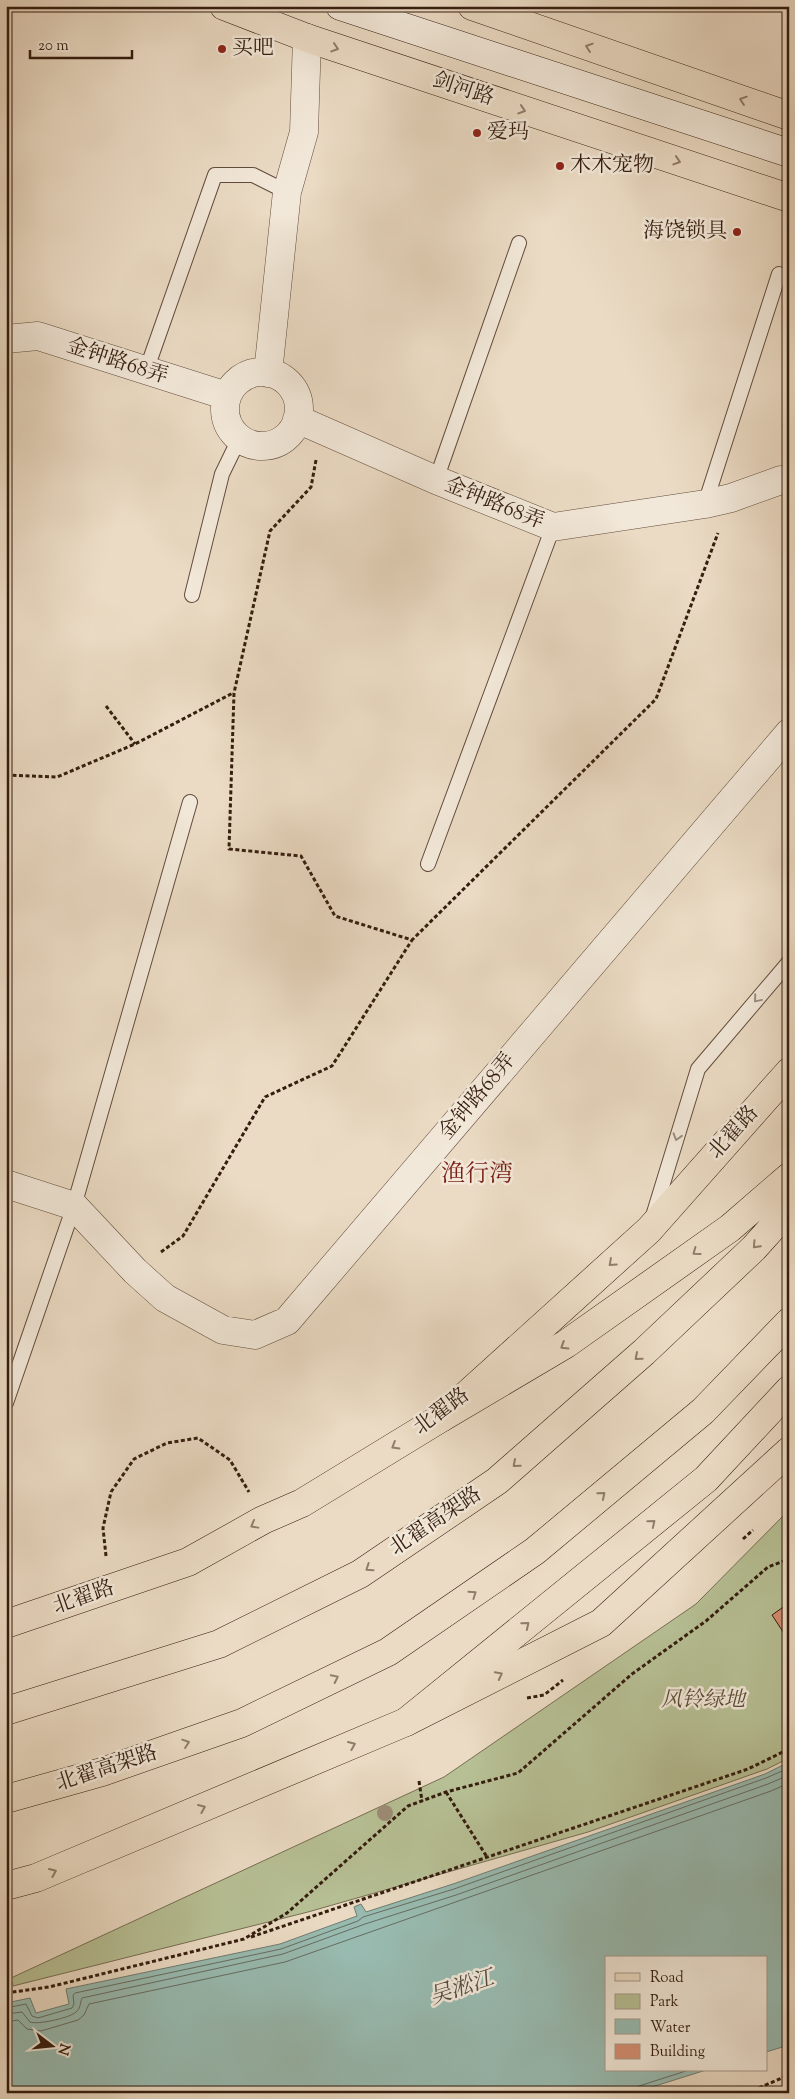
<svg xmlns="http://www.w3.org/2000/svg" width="795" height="2099" font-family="'Sorts Mill Goudy','Noto Serif SC',serif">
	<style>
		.green { fill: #b7c095; stroke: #766e52 }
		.water { fill: #98bbb1; stroke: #707c70 }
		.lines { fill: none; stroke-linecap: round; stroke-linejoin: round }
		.shore { stroke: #666c60; stroke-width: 1 }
		.building { fill: #d48e71; stroke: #341d0f }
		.service-casing { stroke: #624c3c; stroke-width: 16 }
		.minor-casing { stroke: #624c3c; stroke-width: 29 }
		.secondary-casing { stroke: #341d0f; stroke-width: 29 }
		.primary-casing { stroke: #341d0f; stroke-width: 29 }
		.trunk-casing { stroke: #341d0f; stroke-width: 29 }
		.path { stroke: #341d0f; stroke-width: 3; stroke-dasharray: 4 2.5; stroke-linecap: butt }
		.service { stroke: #f2e8d9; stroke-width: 14 }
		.minor { stroke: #f2e8d9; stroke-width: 28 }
		.secondary { stroke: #f2e8d9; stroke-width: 28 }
		.primary { stroke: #ebdbc4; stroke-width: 28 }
		.trunk { stroke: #ebdbc4; stroke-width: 28 }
		.tree { fill: #9c8d76 }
		.oneway { stroke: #907c6a }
		.oneway2 { stroke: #9c8d7e }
		.poi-dot { fill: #8f2418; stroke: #f2e8d9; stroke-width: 2 }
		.labels { text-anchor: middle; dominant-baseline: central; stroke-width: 5; stroke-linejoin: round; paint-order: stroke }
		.poi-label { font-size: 21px; fill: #341d0f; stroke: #f2e8d9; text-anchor: start }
		.street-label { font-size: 21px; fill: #341d0f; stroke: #f2e8d9 }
		.park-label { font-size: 21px; font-style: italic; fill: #5b4e37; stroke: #f2e8d9 }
		.water-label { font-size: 22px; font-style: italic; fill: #524c40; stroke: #f2e8d9 }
		.quarter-label { font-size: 24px; fill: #7a1f14; stroke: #f2e8d9 }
	</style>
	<rect width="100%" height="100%" fill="#ebdbc4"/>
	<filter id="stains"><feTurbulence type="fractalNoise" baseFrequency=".004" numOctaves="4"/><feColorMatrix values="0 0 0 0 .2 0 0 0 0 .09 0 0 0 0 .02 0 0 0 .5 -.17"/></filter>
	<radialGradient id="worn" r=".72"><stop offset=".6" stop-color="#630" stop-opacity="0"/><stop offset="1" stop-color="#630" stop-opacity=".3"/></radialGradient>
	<!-- green -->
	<path class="green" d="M789,1510V1758L767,1769L588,1832L308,1912L13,1986L11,1978L444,1777L696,1604Z"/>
	<!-- water -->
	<path class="water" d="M789,1762V2045L766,2052V1958H606V2070H706L633,2093H6V2003L30,1998L36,2013L69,2004L66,1989L280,1944L357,1916L354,1907L361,1904L366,1912L453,1884L765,1774Z"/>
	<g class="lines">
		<!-- shore -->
		<path class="shore" d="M6,2008L26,2004L32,2016L38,2018L72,2008L74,2004L73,1995L75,1993L281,1949L358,1921L363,1917L454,1889L766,1778L789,1768
			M6,2014L22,2012L30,2022C37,2025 70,2018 76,2012C81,2008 80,2002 82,1998L283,1954L365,1924L456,1895L768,1784L789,1775
			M6,2022L18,2020L27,2029L41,2031L78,2020L84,2015L89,2004L285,1962L771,1791L789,1783
			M635,2093L636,2088L639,2086L689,2070"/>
	</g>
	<!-- building -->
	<path class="building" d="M789,403V427L783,426Z
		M789,1603V1641L772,1615Z"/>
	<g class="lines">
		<!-- service casing -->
		<g class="service-casing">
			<path id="service" d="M146,371L215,175H253L287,192
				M436,480L519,243
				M705,504L779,274
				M192,595L222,474L239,439
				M428,864L553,527
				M653,1216L698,1069L789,962
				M6,1403L74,1206L190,802"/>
		</g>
		<!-- minor casing -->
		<g class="minor-casing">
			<path id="minor" d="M6,339L38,336L227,396
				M225 409a37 37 0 1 1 74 0a37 37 0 1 1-74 0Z
				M268,373L287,192L304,132L307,38
				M297,419L436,480L553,527L705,504L731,498L781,480L789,482
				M6,1184L74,1206L135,1271L165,1298L223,1330L255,1335L287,1321L789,733"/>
		</g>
		<!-- secondary casing -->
		<g class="secondary-casing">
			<path id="secondary" d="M340,6L789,153"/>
		</g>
		<!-- primary casing -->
		<g class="primary-casing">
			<path id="primary" d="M224,6L307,38L789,198
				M472,6L789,116
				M6,1624L188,1562L263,1520L302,1503L441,1418L649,1230L789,1072
				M6,1886L36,1878L406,1722L601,1623L789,1451"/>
		</g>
		<!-- trunk casing -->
		<g class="trunk-casing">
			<path id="trunk" d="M441,1418L566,1344L730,1228L789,1177
				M6,1711L219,1644L360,1574L497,1481L644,1352L754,1248L789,1209
				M406,1722L706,1479L789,1390
				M6,1799L102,1772L242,1723L388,1652L535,1551L703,1411L789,1322"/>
		</g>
		<!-- path -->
		<path class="path" d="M316,460L311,487L270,531L234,693L229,849L301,856L335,916L412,940L656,699L718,533
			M106,706L135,744
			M6,775L57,777L135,744L233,693
			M161,1252L183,1236L265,1097L332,1066L412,940
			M786,1506L789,1508
			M743,1539L753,1530
			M106,1556L103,1528L111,1492L134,1459L167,1443L198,1438L230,1460L249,1492
			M527,1698L544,1695L563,1680
			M419,1781L422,1801
			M446,1792L487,1857
			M251,1937L748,1769L789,1749
			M6,1993L49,1987L244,1939L287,1913L408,1806L446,1792L518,1773L632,1674L706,1621L768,1567L789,1559
			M747,2093L789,2075"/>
		<!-- service -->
		<use href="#service" class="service"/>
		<!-- minor -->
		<use href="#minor" class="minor"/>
		<!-- secondary -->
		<use href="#secondary" class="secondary"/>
		<!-- primary -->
		<use href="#primary" class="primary"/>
		<!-- trunk -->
		<use href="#trunk" class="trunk"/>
	</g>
	<!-- trees -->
	<circle class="tree" cx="385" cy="1813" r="8"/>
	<!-- one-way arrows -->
	<defs><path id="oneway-chevron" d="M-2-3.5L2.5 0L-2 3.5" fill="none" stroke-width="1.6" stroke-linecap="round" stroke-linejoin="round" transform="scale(1.25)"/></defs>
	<g class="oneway">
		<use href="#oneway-chevron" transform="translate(589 47) rotate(-161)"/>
		<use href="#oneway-chevron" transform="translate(335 48) rotate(18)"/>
		<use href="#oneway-chevron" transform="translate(743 100) rotate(-161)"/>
		<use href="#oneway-chevron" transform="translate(522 110) rotate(18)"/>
		<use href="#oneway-chevron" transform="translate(677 161) rotate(18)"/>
		<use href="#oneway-chevron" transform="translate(756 1245) rotate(133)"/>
		<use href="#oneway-chevron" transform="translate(696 1252) rotate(144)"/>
		<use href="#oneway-chevron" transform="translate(612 1263) rotate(138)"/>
		<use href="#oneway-chevron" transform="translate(564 1346) rotate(148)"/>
		<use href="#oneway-chevron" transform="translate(638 1357) rotate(139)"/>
		<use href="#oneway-chevron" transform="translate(395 1446) rotate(149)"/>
		<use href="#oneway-chevron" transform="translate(516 1464) rotate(139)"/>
		<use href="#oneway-chevron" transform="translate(602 1495) rotate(-40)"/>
		<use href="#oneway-chevron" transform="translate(652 1523) rotate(-39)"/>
		<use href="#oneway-chevron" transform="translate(254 1525) rotate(151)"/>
		<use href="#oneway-chevron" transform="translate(369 1568) rotate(146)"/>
		<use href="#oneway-chevron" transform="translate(473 1594) rotate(-35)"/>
		<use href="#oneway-chevron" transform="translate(526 1625) rotate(-39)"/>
		<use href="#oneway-chevron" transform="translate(499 1675) rotate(-27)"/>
		<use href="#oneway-chevron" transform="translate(335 1678) rotate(-26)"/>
		<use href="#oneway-chevron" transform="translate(186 1743) rotate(-19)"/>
		<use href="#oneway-chevron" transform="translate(352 1745) rotate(-23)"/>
		<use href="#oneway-chevron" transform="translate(202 1808) rotate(-23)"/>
		<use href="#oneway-chevron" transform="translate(53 1872) rotate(-23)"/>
	</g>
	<g class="oneway2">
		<use href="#oneway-chevron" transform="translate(757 999) rotate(130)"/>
		<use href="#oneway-chevron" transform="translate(677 1137) rotate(107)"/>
	</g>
	<!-- markers -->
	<g class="poi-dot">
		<circle cx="222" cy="49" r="5"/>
		<circle cx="477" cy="133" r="5"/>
		<circle cx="560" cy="166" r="5"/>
		<circle cx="737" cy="232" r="5"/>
	</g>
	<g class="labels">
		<!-- poi labels -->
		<g class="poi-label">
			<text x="232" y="49">买吧</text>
			<text x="487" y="133">爱玛</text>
			<text x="570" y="166">木木宠物</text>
			<text x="727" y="232" text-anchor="end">海饶锁具</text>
		</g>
		<!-- street labels -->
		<g class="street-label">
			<text transform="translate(463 90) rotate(18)">剑河路</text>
			<text transform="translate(117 362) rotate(18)">金钟路68弄</text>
			<text transform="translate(494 504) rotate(22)">金钟路68弄</text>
			<text transform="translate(478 1097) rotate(-50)">金钟路68弄</text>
			<text transform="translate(734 1133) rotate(-48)">北翟路</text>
			<text transform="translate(442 1412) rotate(-37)">北翟路</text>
			<text transform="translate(436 1522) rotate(-34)">北翟高架路</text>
			<text transform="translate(84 1598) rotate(-19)">北翟路</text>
			<text transform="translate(107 1769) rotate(-18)">北翟高架路</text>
		</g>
		<!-- park labels -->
		<g class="park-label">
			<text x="703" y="1701">风铃绿地</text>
		</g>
		<!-- water labels -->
		<g class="water-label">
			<text transform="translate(462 1989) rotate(-18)">吴淞江</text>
		</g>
		<!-- quarter labels -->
		<g class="quarter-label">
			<text x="477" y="1175">渔行湾</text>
		</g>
	</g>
	<!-- margin -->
	<rect width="795" height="2099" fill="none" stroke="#ebdbc4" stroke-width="25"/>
	<rect x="8" y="8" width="780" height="2084" fill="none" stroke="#341d0f" stroke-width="2.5"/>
	<rect x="12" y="12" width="770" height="2074" fill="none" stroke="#341d0f"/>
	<!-- legend -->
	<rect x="605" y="1956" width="162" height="115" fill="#f2e8d9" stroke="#a69788"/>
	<rect x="615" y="1973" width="25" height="8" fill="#ebdbc4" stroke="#a69788"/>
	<text x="650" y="1982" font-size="15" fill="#341d0f">Road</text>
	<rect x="615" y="1994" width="25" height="15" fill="#b7c095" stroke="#a69788"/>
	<text x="650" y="2006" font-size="15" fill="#341d0f">Park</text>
	<rect x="615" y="2019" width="25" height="15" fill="#98bbb1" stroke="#a69788"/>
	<text x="650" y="2032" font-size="15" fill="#341d0f">Water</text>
	<rect x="615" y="2044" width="25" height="15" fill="#d48e71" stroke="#a69788"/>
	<text x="650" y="2056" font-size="15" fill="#341d0f">Building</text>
	<!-- north arrow -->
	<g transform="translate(52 2046) rotate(106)" stroke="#f2e8d9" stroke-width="4" paint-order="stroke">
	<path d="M0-4L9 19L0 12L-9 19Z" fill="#341d0f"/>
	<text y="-8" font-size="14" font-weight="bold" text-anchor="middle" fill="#341d0f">N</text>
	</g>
	<!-- scale -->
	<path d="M30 50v8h102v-8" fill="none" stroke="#341d0f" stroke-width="2.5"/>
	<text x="38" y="50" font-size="15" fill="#341d0f" stroke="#f2e8d9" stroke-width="4" paint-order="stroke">20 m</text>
	<rect width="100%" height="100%" filter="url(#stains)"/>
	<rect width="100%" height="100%" fill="url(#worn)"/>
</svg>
